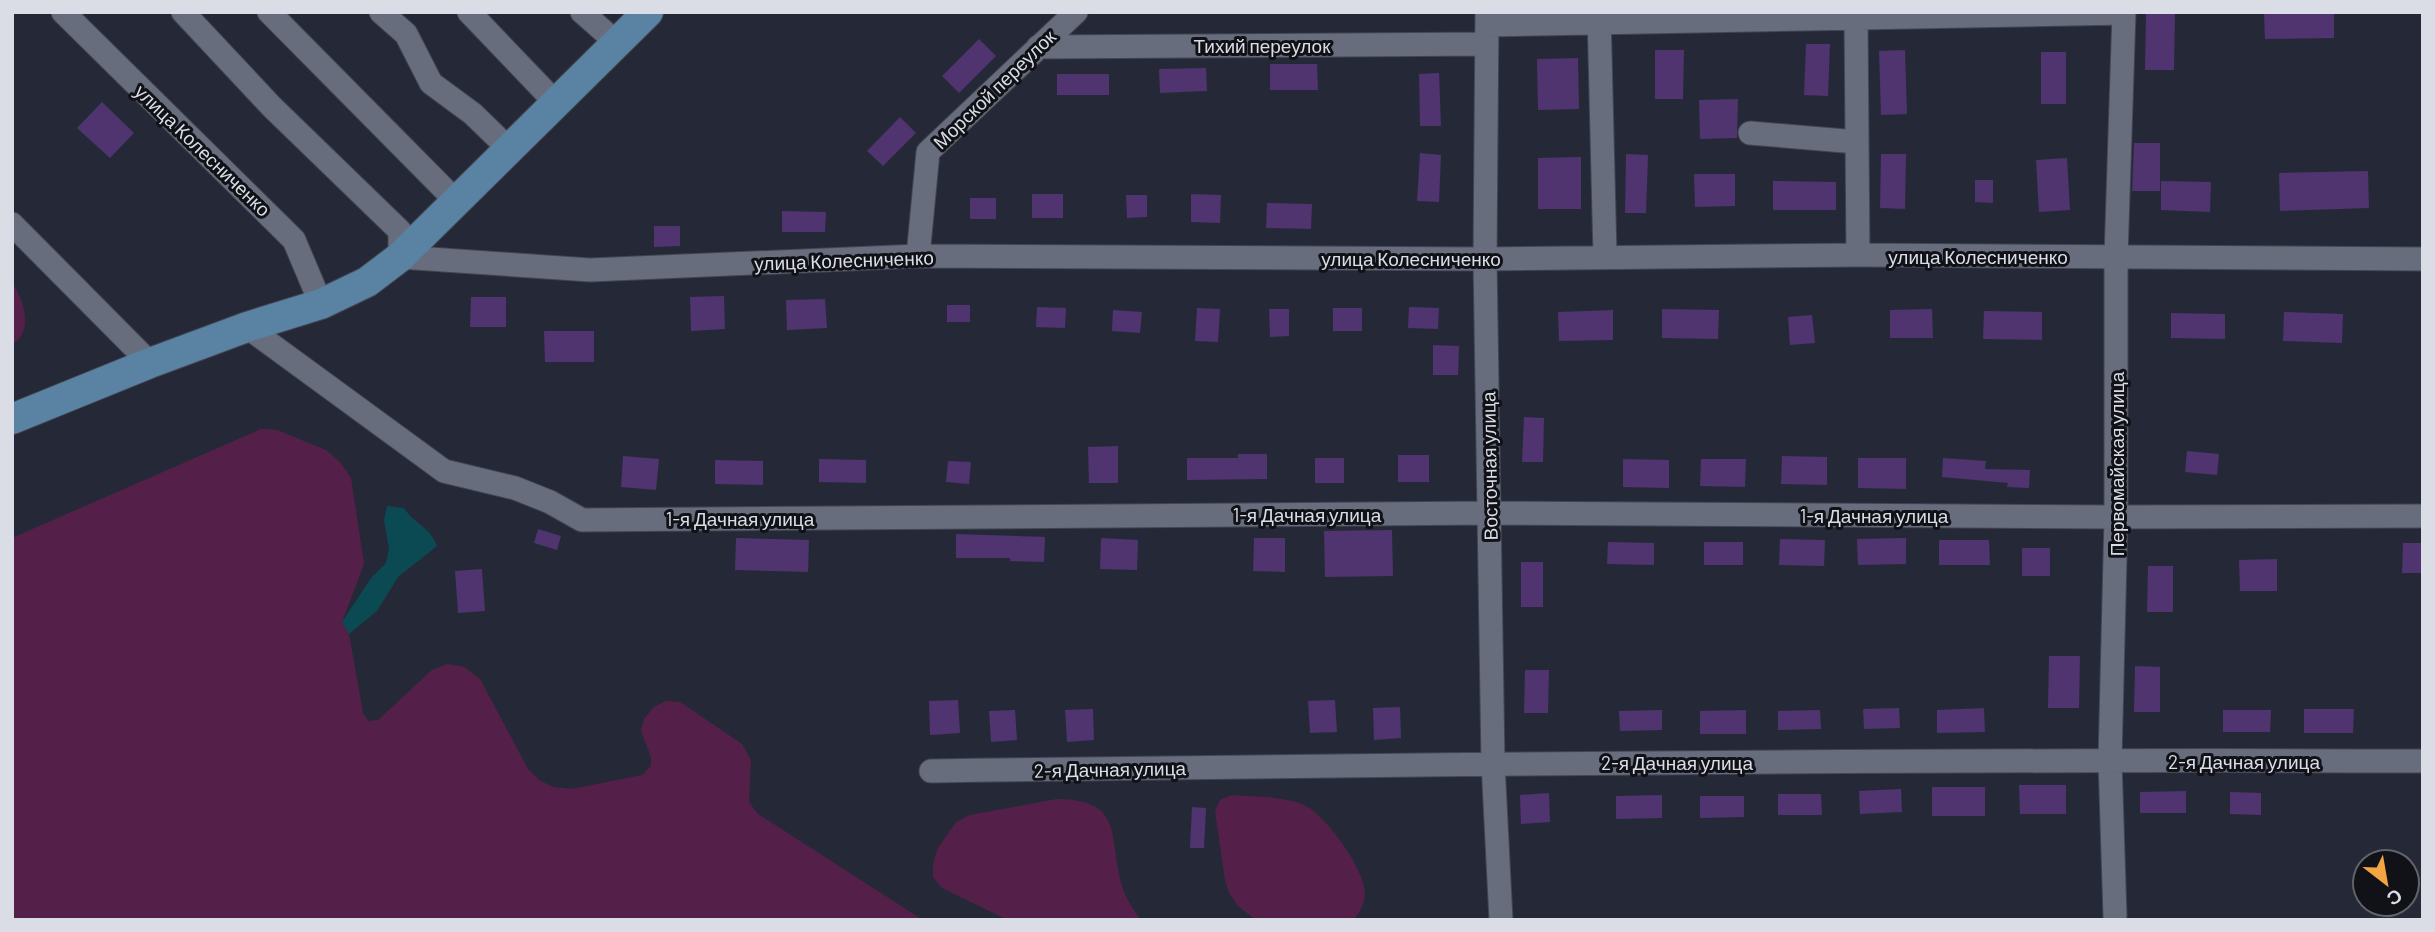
<svg xmlns="http://www.w3.org/2000/svg" width="2435" height="932" font-family="Barlow,sans-serif">
	<style>
		.green { fill: #54204a }
		.water { fill: #0b4a52 }
		.building { fill: #4f346f }
		.lines { fill: none; stroke-linecap: round; stroke-linejoin: round }
		.minor-casing { stroke: #434652; stroke-width: 25 }
		.major-casing { stroke: #434652; stroke-width: 32 }
		.minor { stroke: #686d7d; stroke-width: 23 }
		.major { stroke: #5982a3; stroke-width: 30 }
		.labels { text-anchor: middle; dominant-baseline: central; stroke-width: 6; stroke-linejoin: round; paint-order: stroke }
		.street-label { font-size: 19px; fill: #dadde6; stroke: #101218 }
	</style>
	<rect width="100%" height="100%" fill="#252937"/>
	<!-- green -->
	<path class="green" d="M12,282C23,299 35,331 12,344Z
		M261,429L277,430L326,450L340,462L351,478L364,564L342,622L349,634L363,713L368,721L378,720L432,670L447,664L464,667L480,679L528,769L539,780L553,787L572,789L642,775L651,766V757L641,731L644,719L654,707L666,701L680,702L742,744L751,760L749,802L758,814L923,920H12V538Z
		M1232,795C1254,797 1280,796 1302,804C1324,812 1367,872 1365,895C1364,905 1359,912 1354,920H1256L1238,906L1229,893L1225,880L1215,811L1220,800Z
		M1057,799C1125,800 1108,836 1122,886C1126,899 1133,909 1141,920H1008L942,888L933,877V864L938,848L956,822L970,815Z"/>
	<!-- water -->
	<path class="water" d="M387,506L404,508C416,526 429,525 437,546L398,577L377,611L349,634L342,622L371,578L386,563L389,549L384,520Z"/>
	<!-- building -->
	<path class="building" d="M2146,12H2175L2174,70H2145Z
		M2264,12H2334V38L2265,39Z
		M979,39L996,56L959,93L942,76Z
		M1806,44H1830L1828,96L1804,95Z
		M1655,50H1684L1683,99H1655Z
		M1905,50L1907,114L1881,115L1879,51Z
		M2041,52H2066V104H2041Z
		M1578,58L1579,109L1538,110L1537,59Z
		M1270,64H1317L1318,90H1270Z
		M1206,68L1207,91L1160,93L1159,69Z
		M1439,73L1441,126H1420L1419,74Z
		M1057,74H1109V95H1057Z
		M1738,99L1737,138L1700,139L1699,100Z
		M102,102L134,133L110,158L77,128Z
		M900,117L916,133L883,166L867,151Z
		M2134,143H2160V191H2132Z
		M1420,153L1441,155L1439,202L1417,201Z
		M1626,154L1648,155L1646,213H1625Z
		M1881,154H1906L1905,209L1880,208Z
		M1581,157V209H1538V158Z
		M2067,158L2070,210L2039,212L2036,160Z
		M2368,171L2369,208L2280,211L2279,173Z
		M1694,174H1735V206L1695,207Z
		M1975,180H1993V203L1975,202Z
		M1773,181L1836,182V210H1773Z
		M2161,181L2211,182L2210,212L2161,210Z
		M1032,194H1063V218H1032Z
		M1191,194L1221,195L1220,223L1191,222Z
		M1126,195H1147V217L1127,218Z
		M970,198H996V219H970Z
		M1267,203L1312,204L1311,229L1266,228Z
		M782,211L826,212L825,232H782Z
		M654,226H680V246L654,247Z
		M724,296L725,329L691,331L690,297Z
		M471,297H506V327H470Z
		M825,299L827,328L787,330L786,300Z
		M947,305H970V322H947Z
		M1037,307L1066,308L1065,328L1036,327Z
		M1409,307L1439,308L1438,329L1408,328Z
		M1197,308L1220,309L1218,342L1195,341Z
		M1333,308H1362V331H1333Z
		M1269,309H1289V336L1270,337Z
		M1662,309L1719,310L1718,339L1662,338Z
		M1932,309L1933,338H1890V310Z
		M1113,310L1142,312L1140,333L1112,331Z
		M1613,310V340L1559,341L1558,312Z
		M1984,311L2042,312V340L1983,339Z
		M2284,312L2343,314L2342,343L2283,341Z
		M2171,313L2225,314V339L2171,338Z
		M1812,315L1815,343L1790,345L1788,317Z
		M544,331H594V362H545Z
		M1433,345L1459,346L1458,375H1433Z
		M1524,417L1544,418L1543,462H1522Z
		M1118,446V483H1089L1088,447Z
		M2187,451L2219,454L2217,475L2185,472Z
		M1238,454H1267V479L1187,480V458H1238Z
		M1398,455H1429V482H1398Z
		M623,456L659,459L656,490L621,487Z
		M1782,456L1827,457V485L1781,484Z
		M1315,458H1344V483H1315Z
		M1858,458H1906V489L1858,488Z
		M1943,458L1986,461L1985,469L2030,470L2029,488L2007,487L2008,483L1942,477Z
		M819,459L866,460V483L819,482Z
		M1623,459L1669,460V488L1623,487Z
		M1701,459H1746L1745,487L1700,486Z
		M715,460L763,461V485L715,484Z
		M948,461L971,462L969,484L946,482Z
		M538,529L561,536L557,550L534,543Z
		M1392,530L1393,576L1325,577L1324,531Z
		M956,534L1045,537L1044,562L1010,561V558H956Z
		M736,538L809,540L808,572L735,570Z
		M1101,538L1138,540L1137,570L1100,569Z
		M1254,538H1285V572L1253,571Z
		M1906,538V564L1858,565L1857,539Z
		M1780,539L1825,540L1824,566L1779,565Z
		M1939,540H1989L1990,565H1939Z
		M1608,542L1654,543V565L1607,564Z
		M1704,542H1743V565H1704Z
		M2403,543H2423V573H2402Z
		M2022,548H2050V576H2022Z
		M2277,559V591H2240L2239,560Z
		M1521,562H1543V607H1521Z
		M2148,566H2173V612H2147Z
		M482,569L485,611L458,613L455,571Z
		M2049,656H2080L2079,708H2048Z
		M2135,666L2160,667V712H2134Z
		M1525,670H1549L1548,713H1524Z
		M958,700L960,733L930,735L929,701Z
		M1335,700L1337,732L1310,733L1308,701Z
		M1400,707L1401,738L1374,740L1373,708Z
		M1899,708L1900,728L1864,729L1863,709Z
		M1984,708L1985,732L1937,733V710Z
		M1093,709L1094,740L1067,742L1065,710Z
		M2304,709H2354L2353,733H2304Z
		M1015,710L1017,740L991,742L989,711Z
		M1662,710V730L1620,731L1619,711Z
		M1746,710V734H1700V711Z
		M1820,710L1821,729L1778,730V711Z
		M2223,710H2271L2270,732H2223Z
		M2019,785H2066V814H2020Z
		M1932,787H1985V816H1932Z
		M1901,789L1902,812L1860,814L1859,791Z
		M2186,791V813H2140V792Z
		M2230,792L2261,793V815L2230,814Z
		M1549,793L1550,822L1521,824L1520,795Z
		M1778,794H1821L1822,815H1778Z
		M1662,795V818L1616,819V796Z
		M1700,796H1744V817L1700,818Z
		M1192,807L1206,808L1204,848H1190Z"/>
	<g class="lines">
		<!-- minor casing -->
		<g class="minor-casing">
			<path id="minor" d="M63,12L294,240L321,304
				M183,12L272,107L400,231V257L590,270L918,256L1485,259L1858,255L2423,259
				M269,12L456,201
				M381,12L406,34L431,83L473,114L509,149
				M469,12L556,103
				M582,12L617,43
				M1487,12L1485,259L1493,763L1501,920
				M1599,12L1605,256
				M1856,18L1858,255
				M1487,25L2124,13
				M1038,47L1486,44
				M1750,133L1857,142
				M12,224L150,363
				M918,256L928,152L1076,12
				M247,327L444,471L515,488L550,502L582,520L1490,513L2116,517L2423,516
				M931,771C1428,764 1925,759 2423,761
				M2115,916L2110,760L2116,517V257L2124,12"/>
		</g>
		<!-- major casing -->
		<g class="major-casing">
			<path id="major" d="M12,419L150,363L247,327L321,304L367,282L400,257L648,12"/>
		</g>
		<!-- minor -->
		<use href="#minor" class="minor"/>
		<!-- major -->
		<use href="#major" class="major"/>
	</g>
	<g class="labels">
		<!-- street labels -->
		<g class="street-label">
			<text x="1262" y="45">Тихий переулок</text>
			<text transform="translate(994 89) rotate(-44)">Морской переулок</text>
			<text transform="translate(203 150) rotate(44)">улица Колесниченко</text>
			<text x="1978" y="256">улица Колесниченко</text>
			<text x="1411" y="258">улица Колесниченко</text>
			<text transform="translate(844 260) rotate(-2)">улица Колесниченко</text>
			<text transform="translate(2116 464) rotate(-90)">Первомайская улица</text>
			<text transform="translate(1489 466) rotate(-91)">Восточная улица</text>
			<text x="1307" y="514">1-я Дачная улица</text>
			<text x="1874" y="515">1-я Дачная улица</text>
			<text x="740" y="518">1-я Дачная улица</text>
			<text x="2244" y="761">2-я Дачная улица</text>
			<text x="1677" y="762">2-я Дачная улица</text>
			<text transform="translate(1110 769) rotate(-1)">2-я Дачная улица</text>
		</g>
	</g>
	<!-- border -->
	<rect width="2435" height="932" fill="none" stroke="#dadde6" stroke-width="28"/>
	<!-- north arrow -->
	<g transform="translate(2386 883) rotate(149)"><circle r="33" fill="#101218" stroke="#61636a" stroke-width="2"/>
	<path d="M0-5L12 26L0 18L-12 26Z" fill="#f2a541"/>
	<text y="-10" font-size="19" font-weight="bold" text-anchor="middle" fill="#dadde6">С</text>
	</g>
</svg>
